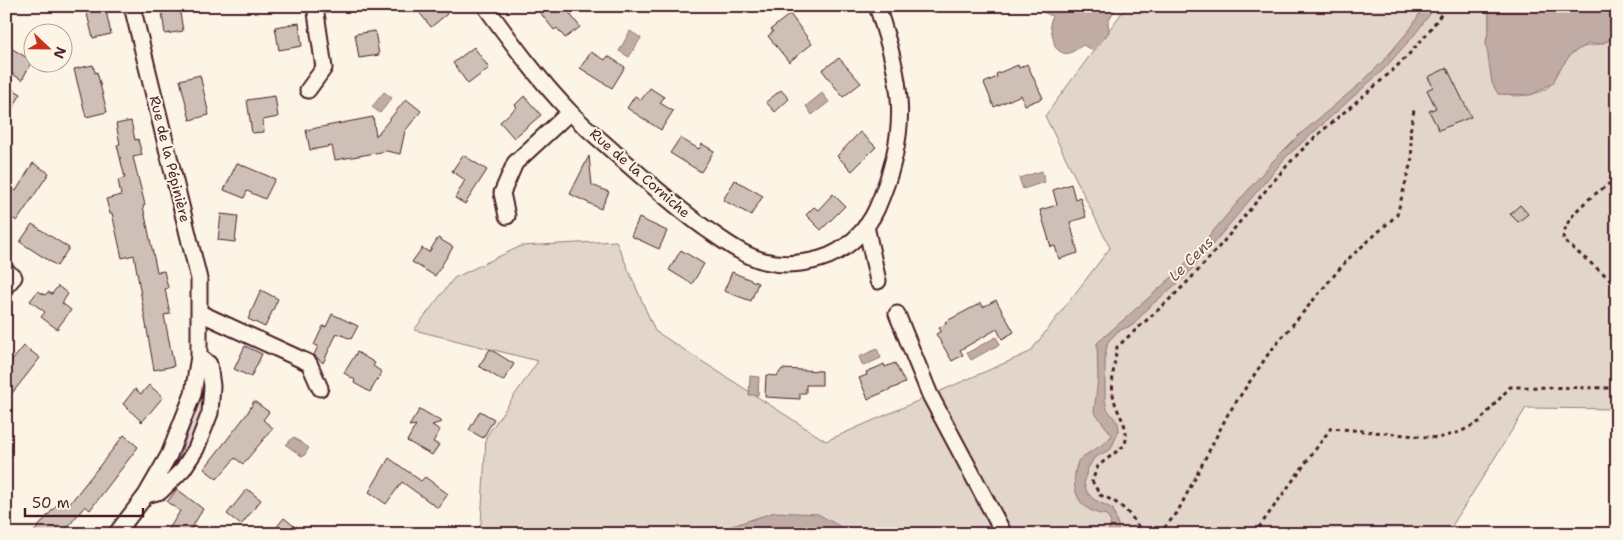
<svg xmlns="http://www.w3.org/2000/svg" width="1623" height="540" font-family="'Shantell Sans',sans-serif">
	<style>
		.green { fill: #e2d5ca; stroke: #967a7a }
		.water { fill: #c0aca5; stroke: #917474 }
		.building { fill: #cfc0b7; stroke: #4a1f2b }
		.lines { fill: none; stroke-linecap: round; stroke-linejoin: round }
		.street-casing { stroke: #4a1f2b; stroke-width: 19 }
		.path { stroke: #4a1f2b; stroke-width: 3; stroke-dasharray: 4 4; stroke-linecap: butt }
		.street { stroke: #fcf5e5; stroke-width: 15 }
		.labels { text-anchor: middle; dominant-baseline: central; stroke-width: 4; stroke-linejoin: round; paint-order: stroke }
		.street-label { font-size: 14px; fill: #4a1f2b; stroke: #fcf5e5 }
		.water-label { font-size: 15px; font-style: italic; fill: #6d4950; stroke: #fcf5e5 }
	</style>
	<rect width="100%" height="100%" fill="#fcf5e5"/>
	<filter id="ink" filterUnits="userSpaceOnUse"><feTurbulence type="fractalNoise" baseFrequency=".02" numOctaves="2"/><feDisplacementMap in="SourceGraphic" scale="10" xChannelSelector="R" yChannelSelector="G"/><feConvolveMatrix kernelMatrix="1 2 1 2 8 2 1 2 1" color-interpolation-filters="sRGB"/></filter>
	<g filter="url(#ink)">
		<!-- green -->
		<path class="green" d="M1489,6V28L1486,42L1512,96C1526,96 1547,94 1554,80C1559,72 1563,61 1571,54C1581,45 1588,47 1599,44C1605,43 1611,39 1617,36V409L1526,408L1447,534H474L481,524L486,437L538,361L414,330L454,278L521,246L616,241L655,331L826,441L1030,352L1110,248L1045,116L1126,7Z
			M206,382V402L186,455L167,476L180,455Z"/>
		<!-- water -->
		<path class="water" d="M1050,6H1117L1108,21L1109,32L1094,51L1083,45C1072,52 1066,59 1055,47L1050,24L1052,16L1043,12Z
			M1424,6H1436L1415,34L1383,70L1286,157L1186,276L1149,307L1133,325L1118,331L1108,342L1105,355V400L1107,409L1118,423L1119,430L1111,449L1094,458L1087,470L1084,484L1087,492L1093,499L1113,509L1119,528L1116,534H1107L1111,523L1107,515C1077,512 1069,488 1078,461C1088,451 1104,447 1112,435L1094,412L1098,379L1097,343L1179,271L1273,161L1299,135L1361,83L1384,60L1411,28Z
			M1489,6H1617V36L1601,44H1588L1571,54L1559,70L1553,83L1531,95L1498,94L1492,83L1486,42L1489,28Z
			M630,31L641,38L629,57L619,51Z
			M384,92L392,98L380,113L372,107Z
			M822,93L829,102L812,115L806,106Z
			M1042,171L1045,182L1023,189L1019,178Z
			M996,337L1000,344L971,360L967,353Z
			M877,349L881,358L863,366L859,357Z
			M750,376L759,377L758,395H749Z
			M293,437L309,448L303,457L286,445Z
			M775,512L818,514L853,534C840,534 786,531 779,534H707Z"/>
		<!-- building -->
		<path class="building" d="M85,6H105L111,34L93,38Z
			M161,6H179L183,31L165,34Z
			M414,6H441L447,14L431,27Z
			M535,6H564L580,27L565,38L557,28L554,30Z
			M790,14L812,44L789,62L768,36L773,32L771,29Z
			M299,23L302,46L279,50L275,27Z
			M375,31L379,55L359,58L355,34Z
			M6,45L32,61L22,80L6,70Z
			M474,47L489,68L468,84L453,63Z
			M591,52L605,60L608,56L625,67L612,88L580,68Z
			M839,58L861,83L843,97L822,70Z
			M1027,64L1043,98L1025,105L1021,95L994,107L984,83L997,77L996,74L1018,65L1019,68Z
			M93,65L95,73L97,72L107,112L86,117L74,69Z
			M1447,68L1471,117L1439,130L1429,111L1436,108L1427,90L1433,87L1428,77Z
			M200,75L209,115L190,120L180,80Z
			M6,85L21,94L6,119Z
			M650,88L664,97L660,103L673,111L661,130L627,108L635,96L641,100Z
			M781,90L789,99L775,112L766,102Z
			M275,96L278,117L263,120L264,132L252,133L247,100Z
			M524,96L541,115L514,138L500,122L517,107L515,105Z
			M406,99L421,111L405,131L400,154L387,151L335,160L332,146L310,150L306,130L373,117L376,136Z
			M131,121L135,140L138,139L142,155L133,157L145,205L143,206L157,272L164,271L168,288L165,289L170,314L164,315L174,366L154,370L134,255L122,258L112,213L110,214L106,199L121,195L118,180L125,178L117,145L120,144L116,124Z
			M860,132L876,147L852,171L837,156Z
			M680,138L699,149L702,144L714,151L701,172L670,153Z
			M463,155L487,170L465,204L455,198L465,180L452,171Z
			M589,156L592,185L609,192L601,209L570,194Z
			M33,163L49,173L17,221L6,214V185L16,191Z
			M237,163L275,179L265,199L247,191L244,198L224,190Z
			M735,180L763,196L751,215L723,200Z
			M1071,184L1075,199L1080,197L1086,217L1070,222L1078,253L1059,259L1055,246L1051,247L1040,210L1057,205L1053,190Z
			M833,194L845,206L821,230L806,215L814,207L818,210Z
			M1520,205L1528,214L1518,222L1510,214Z
			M221,214L238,216L235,242L218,240Z
			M639,218L667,231L659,249L631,236Z
			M32,224L69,248L57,266L20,242Z
			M438,238L453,247L435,276L412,262L422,248L429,252Z
			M681,250L704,264L692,284L669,270Z
			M732,272L758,283L751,301L724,291Z
			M58,286L68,294L62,303L71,310L57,329L41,317L45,312L30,301L38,291L45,295L48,292L52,294Z
			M261,290L278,299L265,327L248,319Z
			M996,300L1014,332L1002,339L997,329L960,350L963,355L952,361L936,334L941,331L939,328L946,324L945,322L981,303L983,307Z
			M332,314L358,326L351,339L337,333L323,363L314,355L318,346L314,345L323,326L326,327Z
			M24,346L40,358L6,401V368Z
			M245,346L262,354L251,377L234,369Z
			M490,349L514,364L503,381L479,366Z
			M357,352L375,363L373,366L382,372L370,392L354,383L355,380L344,373Z
			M895,363L905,383L868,399L859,378L867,375L866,372L878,367L884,364L885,367Z
			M782,369L822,371V385H806V393H800V399L765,397L766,375L777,376Z
			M149,385L163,397L142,422L123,404L135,389L141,394Z
			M254,401L269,412L263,420L273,428L243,464L235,458L217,479L204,469L247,414Z
			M420,409L442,422L432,425L440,430L433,442L439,445L432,455L407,441L416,425L409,426Z
			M480,411L494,419L483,438L469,430Z
			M124,435L138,447L90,510L85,506L62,534H32L60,501L67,507Z
			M389,458L421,481L425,477L448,494L438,508L402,482L386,504L369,492Z
			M177,489L203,509L188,534H166L180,511L167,502Z
			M247,489L261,500L241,525L227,514Z
			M284,518L294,526L287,534H271Z"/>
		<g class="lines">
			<!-- street casing -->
			<g class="street-casing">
				<path id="street" d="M485,6C512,43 539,80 570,112C584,127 600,139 615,153C645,179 673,205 705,228C724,241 742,255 764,261C784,266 801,264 820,259C845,252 867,231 877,208C911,129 903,85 877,6
					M308,90L324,68L315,6
					M507,216L502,193L515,163L570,112
					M866,226L878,281
					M6,271L14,277L6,286
					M200,313L309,363L320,388
					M897,314L930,395L1004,534
					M146,495L161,491L183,469L196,449L210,413L212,386L209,364L199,356
					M116,534L146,495L169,455L193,394L199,356V279L132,6"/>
			</g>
			<!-- path -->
			<path class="path" d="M1617,178C1597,193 1564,213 1563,240L1617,285
				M1143,534C1131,514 1122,503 1100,495L1092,481L1098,466L1125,445C1130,422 1116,416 1113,394C1111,379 1115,361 1117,347C1146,320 1176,296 1202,266C1235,230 1263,191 1296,156C1345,105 1409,69 1446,6
				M1159,534L1177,513L1228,414L1269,353L1347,260L1397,215L1412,158L1410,132L1414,110
				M1254,534L1331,428L1438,438L1460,432L1479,422L1510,387L1617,388"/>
			<!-- street -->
			<use href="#street" class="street"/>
		</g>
	</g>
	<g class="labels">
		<!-- street labels -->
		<g class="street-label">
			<text transform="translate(170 159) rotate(76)">Rue de la Pépinière</text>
			<text transform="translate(640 173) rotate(41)">Rue de la Corniche</text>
		</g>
		<!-- water labels -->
		<g class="water-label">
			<text transform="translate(1191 259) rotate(-45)">Le Cens</text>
		</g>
	</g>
	<!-- margin -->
	<rect width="1623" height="540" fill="none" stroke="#fcf5e5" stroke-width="25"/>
	<rect x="12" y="12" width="1598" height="515" fill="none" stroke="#4a1f2b" stroke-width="2" filter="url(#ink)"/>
	<!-- north arrow -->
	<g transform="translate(48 48) rotate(112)"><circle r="24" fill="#fcf5e5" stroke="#b59f9b"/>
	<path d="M0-4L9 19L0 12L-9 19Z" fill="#c8321e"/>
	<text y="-8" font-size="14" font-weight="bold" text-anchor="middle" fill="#4a1f2b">N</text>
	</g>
	<!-- scale -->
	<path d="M25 508v8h118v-8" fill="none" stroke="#4a1f2b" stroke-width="2.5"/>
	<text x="32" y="508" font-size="15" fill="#4a1f2b" stroke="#fcf5e5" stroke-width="4" paint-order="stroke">50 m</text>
</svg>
